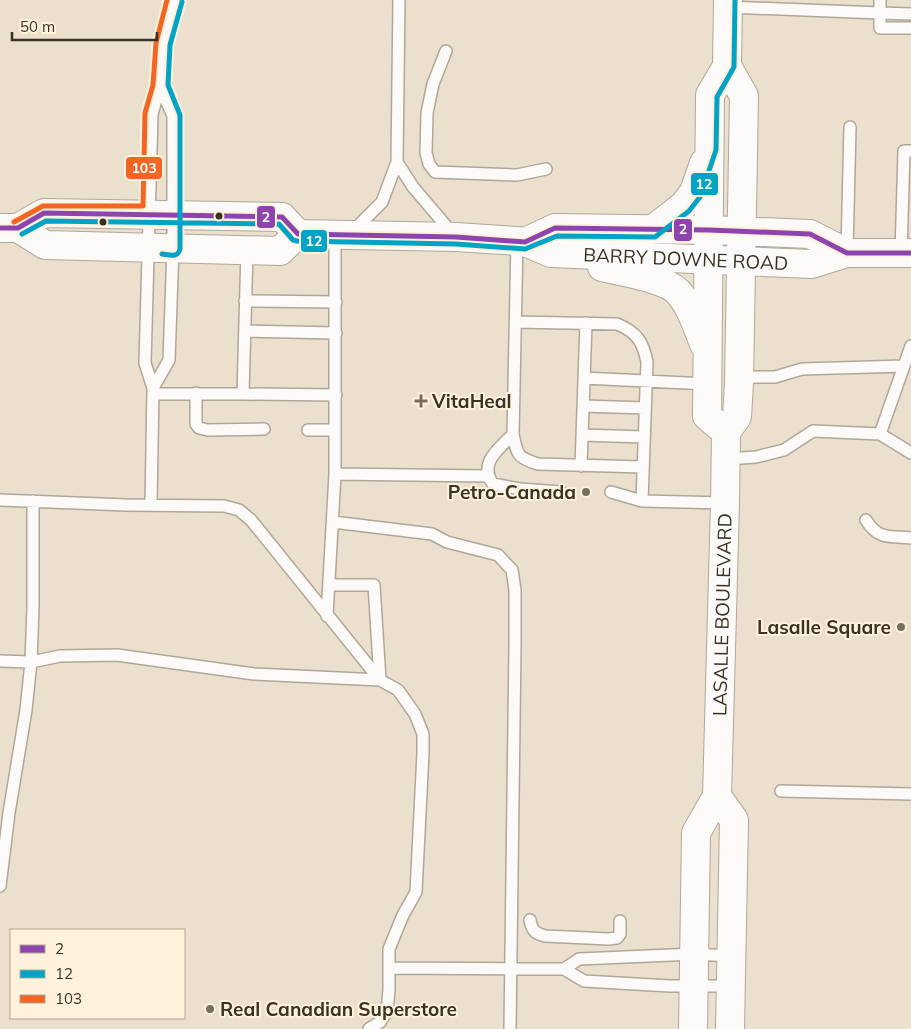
<svg xmlns="http://www.w3.org/2000/svg" width="911" height="1029" font-family="Mulish,sans-serif">
	<style>
		.lines { fill: none; stroke-linecap: round; stroke-linejoin: round }
		.service-casing { stroke: #afa798; stroke-width: 14 }
		.secondary-casing { stroke: #afa798; stroke-width: 30 }
		.service { stroke: #fcfaf8; stroke-width: 11 }
		.secondary { stroke: #fcfaf8; stroke-width: 28 }
		.bus-1-casing { stroke: #fef2dc; stroke-width: 9 }
		.bus-2-casing { stroke: #fef2dc; stroke-width: 9 }
		.bus-3-casing { stroke: #fef2dc; stroke-width: 9 }
		.bus-1 { stroke: #8e44ad; stroke-width: 5 }
		.bus-2 { stroke: #03a3c5; stroke-width: 5 }
		.bus-3 { stroke: #f26522; stroke-width: 5 }
		.bus-dot { fill: #393123; stroke: #fef2dc; stroke-width: 2 }
		.poi-dot { fill: #776e5e; stroke: #fef2dc; stroke-width: 2 }
		.labels { text-anchor: middle; dominant-baseline: central; stroke-width: 4; stroke-linejoin: round; paint-order: stroke }
		.street-label { font-size: 19px; fill: #393123; stroke: #fef2dc }
		.poi-label { font-size: 19px; font-weight: bold; fill: #393123; stroke: #fef2dc; text-anchor: start }
		.line-badge { stroke: #fef2dc; stroke-width: 2 }
		.badge-label { font-size: 14px; text-anchor: middle; font-weight: bold; fill: #fff }
	</style>
	<rect width="100%" height="100%" fill="#ebe0cd"/>
	<g class="lines">
		<!-- service casing -->
		<g class="service-casing">
			<path id="service" d="M880,0V13L911,14
				M728,7L880,13V28H911
				M446,51L433,84L427,113L426,153L429,164L435,172L517,175L546,169
				M397,162L413,187L453,234
				M352,232L382,202L397,162L399,0
				M517,241L513,434C517,454 517,458 538,464L643,467
				M847,251L850,127
				M901,253L904,151H911
				M245,301L336,302
				M516,322L617,324C637,332 643,342 647,362L642,501L725,503
				M245,331L336,333
				M584,378L707,384
				M739,379L756,377H775L802,369L904,366
				M153,388L169,360L173,248V116L160,86
				M196,393V424L199,428L208,430L264,429
				M153,394H243L247,250
				M243,394L336,395
				M583,406L645,408
				M308,430H335
				M513,434C499,449 478,463 493,484L520,489L561,492
				M880,434L911,453
				M582,435L644,437
				M726,459L756,457L784,450L813,431L880,434L911,346
				M581,466L586,323
				M335,474L487,476
				M611,492L642,501
				M0,500L126,505L224,506L239,510L251,520L380,680L398,690L415,714L423,734V753L416,892L403,915L389,949V990L387,1011L380,1022L369,1029
				M151,504L153,388L145,363L152,114L160,86L163,44L175,0
				M866,520C878,540 890,536 911,538
				M333,522L432,534L447,542L498,555L512,570L515,590V645L510,1029
				M327,616L335,474V235
				M0,661L31,662L60,656L117,655L254,674L380,680L374,585H329
				M781,791L911,794
				M0,886L9,813L26,710L31,662L33,608V501
				M530,920C532,931 535,933 545,936L609,939L617,938L620,934V921
				M389,968L564,969L584,981L670,986H730L731,984
				M564,969L579,959L694,954L731,956"/>
		</g>
		<!-- secondary casing -->
		<g class="secondary-casing">
			<g id="secondary">
				<path id="s1" d="M0,228H18L45,245L280,251L298,234L456,237L517,241L525,242L551,253L812,264L847,253H911"/>
				<path d="M18,228L44,213L282,217L298,234"/>
				<path d="M652,230L684,205L694,192L704,163"/>
				<path d="M525,242L555,228L709,230L810,234L847,253"/>
				<path d="M602,267C621,272 665,278 678,292C691,306 697,327 704,344"/>
				<path d="M726,432L707,416L710,95L727,66"/>
				<path d="M717,796L734,820L730,1029"/>
				<path id="s2" d="M693,1029L696,833L717,796L725,503L726,432L737,417L739,383L744,96L727,66L728,0"/>
			</g>
		</g>
		<!-- service -->
		<use href="#service" class="service"/>
		<!-- secondary -->
		<use href="#secondary" class="secondary"/>
		<!-- bus-1 casing -->
		<g class="bus-1-casing">
			<path id="bus-1" d="M0,228H18L44,213L282,217L298,234L456,237L525,242L555,228L709,230L810,234L847,253H911"/>
		</g>
		<!-- bus-2 casing -->
		<g class="bus-2-casing">
			<path id="bus-2" d="M22,234L46,221L279,224L293,240L297,241L456,244L525,249L557,236L655,237L689,211L700,197L716,150L717,97L734,67L735,0
				M162,254C170,255 178,258 180,249V115L168,85L170,45L182,2"/>
		</g>
		<!-- bus-3 casing -->
		<g class="bus-3-casing">
			<path id="bus-3" d="M14,222L43,206H143L145,113L153,85L156,43L167,0"/>
		</g>
		<!-- bus-1 -->
		<use href="#bus-1" class="bus-1"/>
		<!-- bus-2 -->
		<use href="#bus-2" class="bus-2"/>
		<!-- bus-3 -->
		<use href="#bus-3" class="bus-3"/>
	</g>
	<!-- markers -->
	<g class="bus-dot">
		<circle cx="219" cy="216" r="4.5"/>
		<circle cx="103" cy="222" r="4.5"/>
	</g>
	<g class="poi-dot">
		<path d="M418.5 393.5h5v5h5v5h-5v5h-5v-5h-5v-5h5z"/>
		<circle cx="586" cy="492" r="5"/>
		<circle cx="901" cy="627" r="5"/>
		<circle cx="210" cy="1009" r="5"/>
	</g>
	<g class="labels">
		<!-- street labels -->
		<g class="street-label">
			<text stroke="none"><textPath href="#s1" startOffset="700">BARRY DOWNE ROAD</textPath></text>
			<text stroke="none"><textPath href="#s2" startOffset="420">LASALLE BOULEVARD</textPath></text>
		</g>
		<!-- poi labels -->
		<g class="poi-label">
			<text x="432" y="401">VitaHeal</text>
			<text x="576" y="492" text-anchor="end">Petro-Canada</text>
			<text x="891" y="627" text-anchor="end">Lasalle Square</text>
			<text x="220" y="1009">Real Canadian Superstore</text>
		</g>
	</g>
	<g class="line-badge">
		<rect x="125" y="156" width="38" height="24" rx="5" fill="#f26522"/>
		<rect x="690" y="172" width="29" height="24" rx="5" fill="#03a3c5"/>
		<rect x="256" y="205" width="20" height="24" rx="5" fill="#8e44ad"/>
		<rect x="673" y="218" width="20" height="24" rx="5" fill="#8e44ad"/>
		<rect x="300" y="229" width="28" height="24" rx="5" fill="#03a3c5"/>
	</g>
	<g class="badge-label">
		<text x="144" y="173">103</text>
		<text x="704" y="189">12</text>
		<text x="266" y="222">2</text>
		<text x="683" y="234">2</text>
		<text x="314" y="246">12</text>
	</g>
	<!-- legend -->
	<rect x="10" y="929" width="175" height="90" fill="#fef2dc" stroke="#afa592"/>
	<rect x="20" y="945" width="25" height="8" fill="#8e44ad" stroke="#afa592"/>
	<text x="55" y="954" font-size="15" fill="#393123">2</text>
	<rect x="20" y="970" width="25" height="8" fill="#03a3c5" stroke="#afa592"/>
	<text x="55" y="979" font-size="15" fill="#393123">12</text>
	<rect x="20" y="995" width="25" height="8" fill="#f26522" stroke="#afa592"/>
	<text x="55" y="1004" font-size="15" fill="#393123">103</text>
	<!-- scale -->
	<path d="M12 32v8h145v-8" fill="none" stroke="#393123" stroke-width="2.5"/>
	<text x="20" y="32" font-size="15" fill="#393123" stroke="#fef2dc" stroke-width="4" paint-order="stroke">50 m</text>
</svg>
